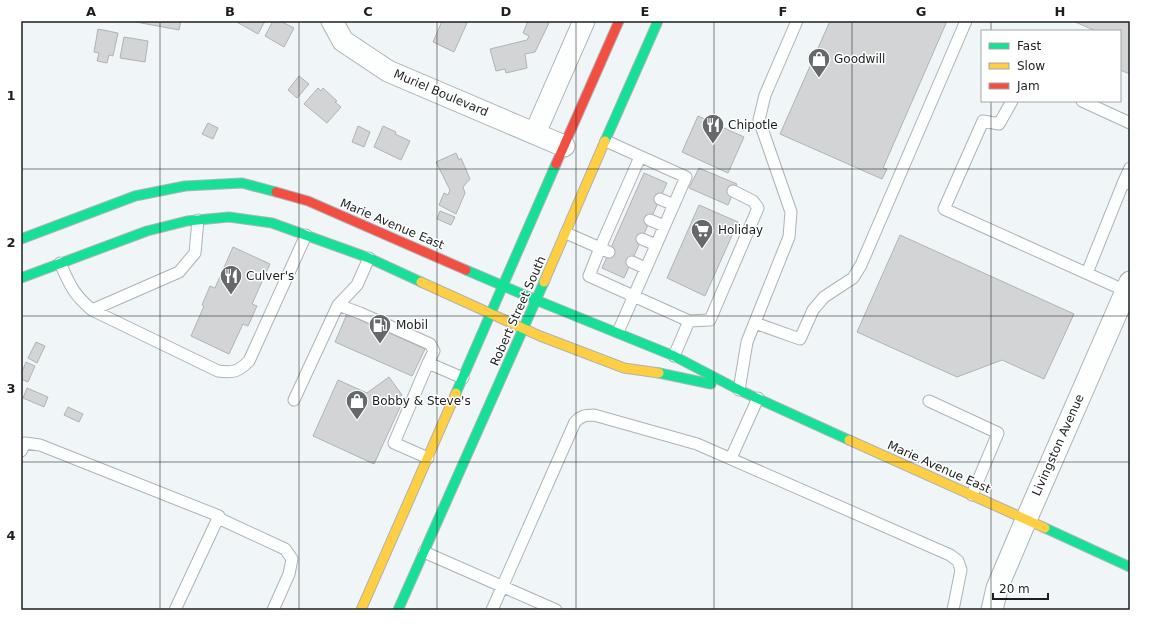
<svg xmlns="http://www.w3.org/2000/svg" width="1151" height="631" font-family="'DejaVu Sans',sans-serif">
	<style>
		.building { fill: #d3d4d6; stroke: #b2b2b4 }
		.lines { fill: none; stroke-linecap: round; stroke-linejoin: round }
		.lane-casing { stroke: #afb2b5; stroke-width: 13 }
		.street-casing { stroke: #afb2b5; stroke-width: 23 }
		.fast-casing { stroke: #afb2b5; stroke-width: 11 }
		.slow-casing { stroke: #afb2b5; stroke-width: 11 }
		.jam-casing { stroke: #afb2b5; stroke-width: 11 }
		.lane { stroke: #fdfefe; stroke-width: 11 }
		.street { stroke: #fdfefe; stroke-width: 21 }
		.fast { stroke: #16e098; stroke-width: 9 }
		.slow { stroke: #ffcf43; stroke-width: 9 }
		.jam { stroke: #f24e42; stroke-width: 9 }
		.grid { fill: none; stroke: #1c1e21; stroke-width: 1; stroke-opacity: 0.55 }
		.labels { text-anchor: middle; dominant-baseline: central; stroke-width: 3; stroke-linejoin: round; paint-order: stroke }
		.poi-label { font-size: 12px; fill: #1c1e21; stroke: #fff; text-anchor: start }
		.street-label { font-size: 12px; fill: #1c1e21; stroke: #fff }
		.neatline { fill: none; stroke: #1c1e21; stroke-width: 1.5 }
		.grid-label { font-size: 13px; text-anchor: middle; font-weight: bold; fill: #1c1e21 }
	</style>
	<rect width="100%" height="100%" fill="#f0f5f8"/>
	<!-- building -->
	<path class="building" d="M137,21H181L179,30L136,22Z
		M235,21H265L258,34Z
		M273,21H280L294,28L284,47L265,36Z
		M442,21H463L467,23L454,52L433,42Z
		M528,21H545L549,23L535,52L525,54L527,68L506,73L505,69L496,71L490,49L527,40L529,36L523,33Z
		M830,21H947L883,168L887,169L882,179L780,134Z
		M1073,21H1130V74L1120,70V31H1096Z
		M98,29L118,33L113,56L109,55L107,63L97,61L99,53L94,52Z
		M124,37L148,41L145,62L120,58Z
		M299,76L309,84L297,98L288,90Z
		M318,88L321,91L323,88L337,101L335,102L341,107L327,123L304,104Z
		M698,116L744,137L728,173L682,152Z
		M208,123L218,128L213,139L202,134Z
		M358,126L370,132L364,147L352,142Z
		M383,126L396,132L395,134L410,141L401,160L374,147Z
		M456,153L459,160L461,158L470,179L463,187L465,193L456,214L439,205L444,193L448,195L450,190L436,162Z
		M699,168L737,184L728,205L689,188Z
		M644,173L667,183L624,278L602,268Z
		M699,205L738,222L705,296L667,278Z
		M440,211L455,217L451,225L437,219Z
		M900,235L1074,314L1044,379L1002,360L957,377L857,332Z
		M233,247L270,264L252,304L257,306L248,326L243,324L229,354L191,336L204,306L202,305L210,286L215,288Z
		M347,314L425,349L412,376L335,342Z
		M36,342L45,346L37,363L28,358Z
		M26,362L35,366L28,382L21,379V374Z
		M389,377L402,395L393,401L401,405L374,464L313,436L338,380L367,393Z
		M27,388L48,397L44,407L23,398Z
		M68,407L83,414L79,422L64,415Z"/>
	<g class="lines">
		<!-- lane casing -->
		<g class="lane-casing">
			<path id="lane" d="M1012,101L999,124L983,121L944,209L1126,291
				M1082,101L1130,123
				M606,141L686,177L618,332
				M1130,184L1124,181L1130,168
				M660,199L674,205
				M650,220L664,226
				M566,233L600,248L589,276L689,321L674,356
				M642,239L656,245
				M609,252L600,248L640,157
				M632,262L645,268
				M60,263C70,285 73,294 92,310L218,371C233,373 238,372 249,361L306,235
				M1087,273L1124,181
				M338,305L360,313L430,344L434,351L428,363L463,378
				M92,310L179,272L195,253L198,220
				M689,321L710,320L758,208L753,201L733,191
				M755,323L800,339L813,310L824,297L853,278L861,265L966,21
				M428,363L394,443L428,458
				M739,390L747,342L789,237L791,212L759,120L765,95L797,21
				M294,400L338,305L357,285L369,258
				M929,401L998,433L972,495
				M21,451L25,443L40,445L219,516L175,610
				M731,458L758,398
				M218,518L285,549L292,559L289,574L273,610
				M424,552L556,610
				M492,610L575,422C581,416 585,415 594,415L697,444L950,555L958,561L961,570L953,610"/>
		</g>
		<!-- street casing -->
		<g class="street-casing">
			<path id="street" d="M332,21L343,41L388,71L564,146
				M535,133L584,21
				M992,610L997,588L1026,520L1130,282"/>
		</g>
		<!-- fast casing -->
		<g class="fast-casing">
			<path id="fast" d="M605,141L658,21
				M21,239L135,196L185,186L242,183L276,192
				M466,270L536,300L674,356L739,390L849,440
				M21,278L147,231L187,221L229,217L272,223L369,258L421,282
				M659,373L711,384
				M456,393L556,164
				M1045,528L1130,567
				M398,610L544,282"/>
		</g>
		<!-- slow casing -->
		<g class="slow-casing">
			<path id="slow" d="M421,282L540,336L624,368L659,373
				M544,282L605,141
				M849,440L1045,528
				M361,610L456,393"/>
		</g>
		<!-- jam casing -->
		<g class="jam-casing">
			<path id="jam" d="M556,164L619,21
				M276,192L308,201L466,270"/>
		</g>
		<!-- lane -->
		<use href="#lane" class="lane"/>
		<!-- street -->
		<use href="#street" class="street"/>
		<!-- fast -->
		<use href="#fast" class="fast"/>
		<!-- slow -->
		<use href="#slow" class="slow"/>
		<!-- jam -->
		<use href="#jam" class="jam"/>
	</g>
	<!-- grid -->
	<path class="grid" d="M160,21V610M299,21V610M437,21V610M576,21V610M714,21V610M852,21V610M991,21V31M991,101V610M21,169H1130M21,316H1130M21,462H1130"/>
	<!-- icons -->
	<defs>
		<g id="shop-pin" transform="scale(1.15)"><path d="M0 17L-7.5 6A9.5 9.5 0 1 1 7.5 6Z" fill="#66696c" stroke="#fff"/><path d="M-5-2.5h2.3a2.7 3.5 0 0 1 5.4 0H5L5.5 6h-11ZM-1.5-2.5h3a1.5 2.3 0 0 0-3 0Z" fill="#fff"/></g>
		<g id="restaurant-pin" transform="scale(1.15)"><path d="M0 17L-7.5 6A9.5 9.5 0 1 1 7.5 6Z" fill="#66696c" stroke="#fff"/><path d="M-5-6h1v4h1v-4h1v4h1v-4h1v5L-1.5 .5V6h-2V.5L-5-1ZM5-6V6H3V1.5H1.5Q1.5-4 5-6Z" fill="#fff"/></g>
		<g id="supermarket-pin" transform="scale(1.15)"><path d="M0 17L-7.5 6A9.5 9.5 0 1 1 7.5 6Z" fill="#66696c" stroke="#fff"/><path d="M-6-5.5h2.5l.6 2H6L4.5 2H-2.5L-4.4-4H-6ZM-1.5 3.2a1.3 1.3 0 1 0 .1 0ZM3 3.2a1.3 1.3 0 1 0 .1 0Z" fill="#fff"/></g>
		<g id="fuel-pin" transform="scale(1.15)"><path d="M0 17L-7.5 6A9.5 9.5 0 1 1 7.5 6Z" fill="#66696c" stroke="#fff"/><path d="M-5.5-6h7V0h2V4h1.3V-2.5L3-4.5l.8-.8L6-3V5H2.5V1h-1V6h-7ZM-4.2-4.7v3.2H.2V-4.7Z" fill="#fff"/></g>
	</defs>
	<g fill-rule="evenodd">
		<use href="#shop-pin" x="819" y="59"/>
		<use href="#restaurant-pin" x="713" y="125"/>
		<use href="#supermarket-pin" x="702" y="230"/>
		<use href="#restaurant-pin" x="231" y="276"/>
		<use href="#fuel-pin" x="380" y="325"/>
		<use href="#shop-pin" x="357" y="401"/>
	</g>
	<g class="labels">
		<!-- poi labels -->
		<g class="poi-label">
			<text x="834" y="59">Goodwill</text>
			<text x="728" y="125">Chipotle</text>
			<text x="718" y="230">Holiday</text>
			<text x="246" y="276">Culver's</text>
			<text x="396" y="325">Mobil</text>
			<text x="372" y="401">Bobby &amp; Steve's</text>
		</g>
		<!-- street labels -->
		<g class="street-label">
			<text transform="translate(441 93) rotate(23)">Muriel Boulevard</text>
			<text transform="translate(392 224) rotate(23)">Marie Avenue East</text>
			<text transform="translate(518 311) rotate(-66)">Robert Street South</text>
			<text transform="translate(1058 445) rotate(-66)">Livingston Avenue</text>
			<text transform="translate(939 467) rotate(24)">Marie Avenue East</text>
		</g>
	</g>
	<!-- border -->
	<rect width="1151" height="631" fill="none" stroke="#ffffff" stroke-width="44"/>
	<!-- legend -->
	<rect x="981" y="30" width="140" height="72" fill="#ffffff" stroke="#a4a5a6"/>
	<rect x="989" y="43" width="20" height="6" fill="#16e098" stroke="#a4a5a6"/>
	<text x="1017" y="50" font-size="12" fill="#1c1e21">Fast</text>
	<rect x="989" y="63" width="20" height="6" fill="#ffcf43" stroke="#a4a5a6"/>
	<text x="1017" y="70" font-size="12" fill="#1c1e21">Slow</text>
	<rect x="989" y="83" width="20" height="6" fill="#f24e42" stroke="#a4a5a6"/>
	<text x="1017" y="90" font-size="12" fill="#1c1e21">Jam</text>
	<!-- scale -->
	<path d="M993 593v6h55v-6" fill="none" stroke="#1c1e21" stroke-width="2"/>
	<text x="999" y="593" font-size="12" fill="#1c1e21" stroke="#ffffff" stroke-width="3" paint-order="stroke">20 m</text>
	<rect x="22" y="22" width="1107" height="587" class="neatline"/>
	<g class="grid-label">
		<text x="91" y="16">A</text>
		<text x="230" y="16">B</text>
		<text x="368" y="16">C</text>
		<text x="506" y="16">D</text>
		<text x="645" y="16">E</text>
		<text x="783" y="16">F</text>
		<text x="921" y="16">G</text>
		<text x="1060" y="16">H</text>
		<text x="11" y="100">1</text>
		<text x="11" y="247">2</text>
		<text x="11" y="393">3</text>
		<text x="11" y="540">4</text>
	</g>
</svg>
